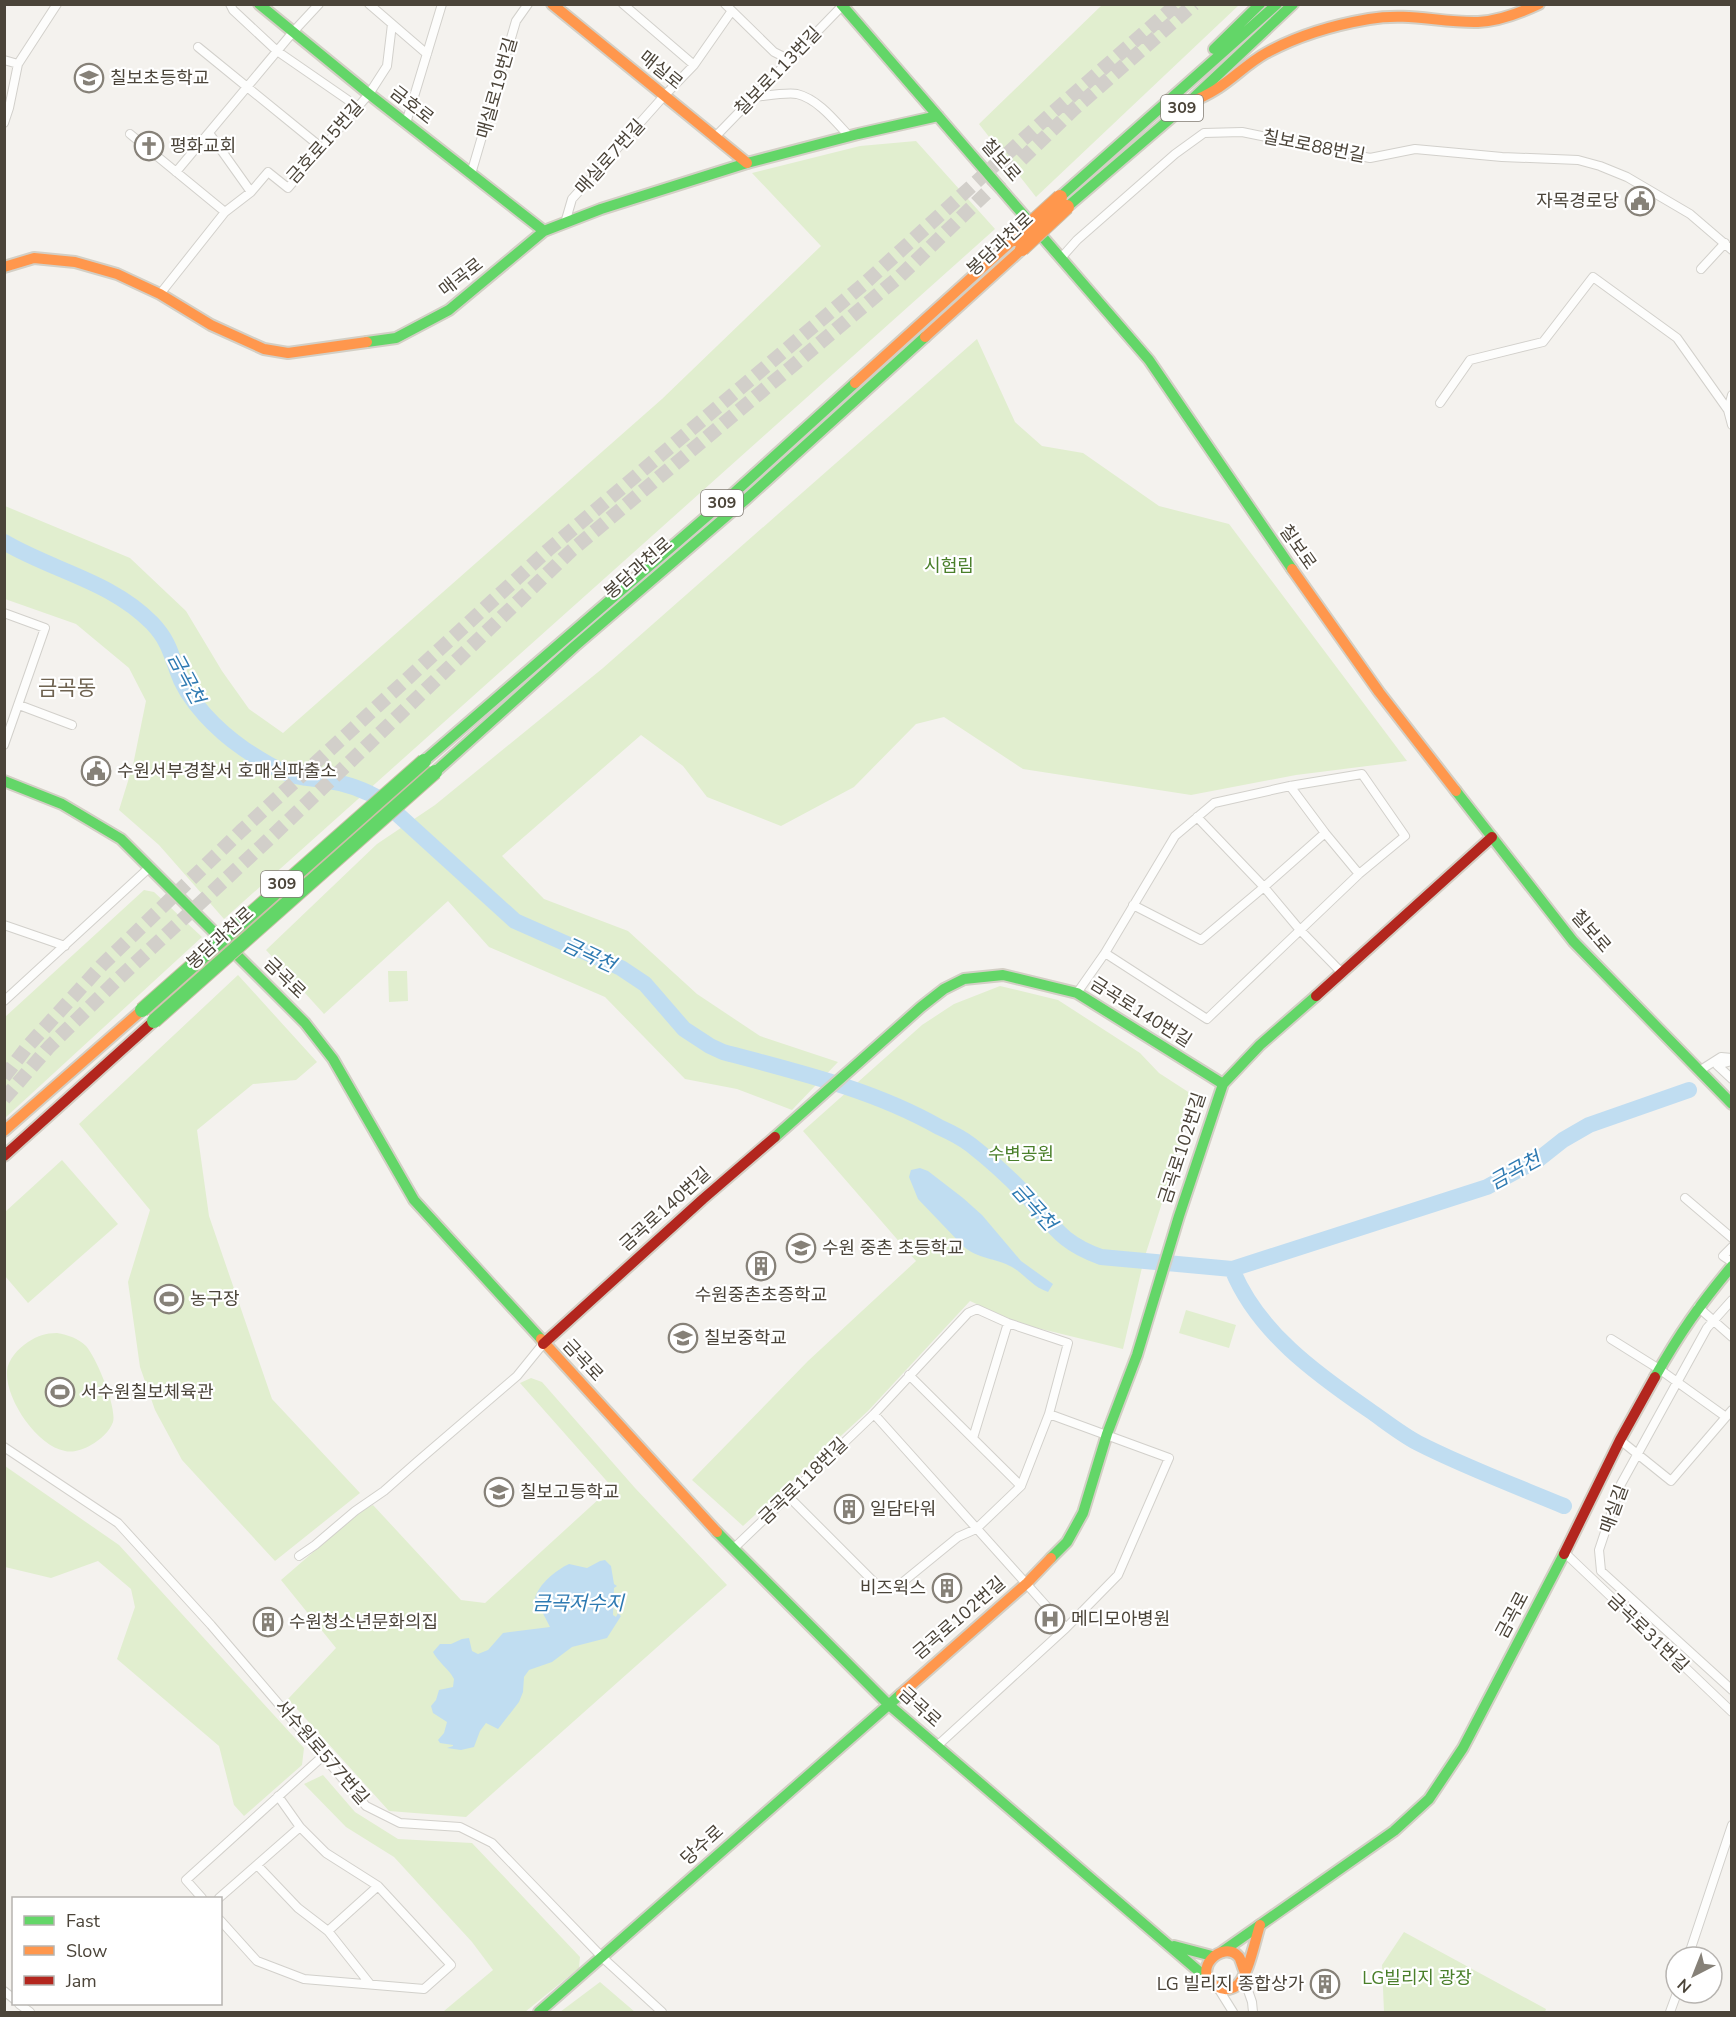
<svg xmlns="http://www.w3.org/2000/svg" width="1736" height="2017" font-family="'Nunito Sans','Noto Sans KR',sans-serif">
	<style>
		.green { fill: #e1eecf }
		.water { fill: #c0ddf1 }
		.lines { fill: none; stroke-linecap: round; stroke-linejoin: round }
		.river { stroke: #c0ddf1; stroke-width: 16 }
		.highway-tunnel { stroke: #d2cfca; stroke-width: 14; stroke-dasharray: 14 7; stroke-linecap: butt }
		.street-casing { stroke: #d2d0cb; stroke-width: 10 }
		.fast-casing { stroke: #d3cfc5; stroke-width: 14 }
		.slow-casing { stroke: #d3cfc5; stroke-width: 14 }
		.jam-casing { stroke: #d3cfc5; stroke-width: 14 }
		.street { stroke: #fdfdfc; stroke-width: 8 }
		.fast { stroke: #63d668; stroke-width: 10 }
		.slow { stroke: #ff974d; stroke-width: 10 }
		.jam { stroke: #b3261e; stroke-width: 10 }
		.fast-bridge-casing { stroke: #ccbfa9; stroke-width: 16; stroke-linecap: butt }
		.slow-bridge-casing { stroke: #ccbfa9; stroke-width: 16; stroke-linecap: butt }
		.fast-bridge { stroke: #63d668; stroke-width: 14 }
		.slow-bridge { stroke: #ff974d; stroke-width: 14 }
		.labels { text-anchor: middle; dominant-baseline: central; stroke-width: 4.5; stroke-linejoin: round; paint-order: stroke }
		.shield { fill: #fff; stroke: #817c74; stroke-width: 1.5 }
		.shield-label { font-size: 16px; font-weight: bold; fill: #4b4439 }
		.street-label { font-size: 18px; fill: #4b4439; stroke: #fff }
		.poi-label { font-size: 18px; fill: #4b4439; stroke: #fff; text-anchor: start }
		.park-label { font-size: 18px; fill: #4a7f2a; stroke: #fff }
		.water-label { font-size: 20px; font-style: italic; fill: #2e7ab2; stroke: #fff }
		.quarter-label { font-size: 21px; fill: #6e6250; stroke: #fff }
	</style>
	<rect width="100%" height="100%" fill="#f4f2ee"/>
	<!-- green -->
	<path class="green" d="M1102,5H1239L1036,197L979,124Z
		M916,141L995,229L224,919L159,845L119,810L133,765L146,701L129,668L76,624L5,599V506L130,558L186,611L222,671L249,709L283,733L662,399L821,246L752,173L860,146Z
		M977,339L1015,422L1042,446L1083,453L1159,506L1229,524L1407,761L1296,775L1191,795L1023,769L944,717L916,724L854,787L781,826L707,797L683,766L641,735L502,856L544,899L628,931L697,994L760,1036L838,1062L792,1110L737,1089L685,1079L605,997L489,947L448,901L324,1014L266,950L377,844L435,805L603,668Z
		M144,890L154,892L202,937L5,1118V1017Z
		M388,971H407L408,1001L389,1002Z
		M238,975L317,1062L296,1080L253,1084L197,1130L209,1216L272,1399L360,1493L275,1561L182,1460L155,1410L140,1367L128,1282L150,1210L79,1124Z
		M1000,986L1058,1000L1140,1053L1159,1073L1196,1097L1144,1259L1123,1349L1021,1324L970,1301L868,1411L743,1526L692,1480L808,1361L916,1261L803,1131L922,1025L954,1004Z
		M62,1160L118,1224L28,1303L5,1276V1212Z
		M1186,1310L1236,1325L1229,1348L1179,1333Z
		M57,1333C68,1335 78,1338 86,1346C96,1357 117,1407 113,1422C110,1431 100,1440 91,1445C84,1449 74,1453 65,1451C37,1446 5,1399 7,1371C8,1359 18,1349 28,1342C37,1336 46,1333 57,1333Z
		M531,1378L542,1382L635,1488L727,1585L466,1817L389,1811L288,1699L336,1648L281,1580L362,1510L373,1505L461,1600L485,1603L612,1487L520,1383Z
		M5,1466L119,1545L304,1748L302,1765L244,1816L234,1805L219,1746L117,1659L135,1607L131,1589L98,1561L51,1578L5,1567Z
		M323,1775L355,1812L398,1839L472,1843L580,1957L579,1968L525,2012L444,2011L493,1970L472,1942L394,1857L346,1827L304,1784Z
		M1404,1932L1546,2009L1545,2012H1384L1382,1965Z
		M600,1982L635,2012H560Z"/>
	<!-- water -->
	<path class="water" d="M920,1168L928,1171L963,1198L982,1215L1021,1261L1053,1284L1048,1292C1031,1286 1026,1275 1012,1267C996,1258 977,1259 963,1246L918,1199L909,1177L911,1170Z
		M605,1560L611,1566L614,1584L617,1586L614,1588L613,1615L616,1617L618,1613L621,1616L607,1638L572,1647L552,1662L529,1670L524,1677L523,1692L519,1702L498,1729L486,1723L480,1731L474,1747L461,1750L447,1748L453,1746V1745L440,1743L438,1740L444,1733L447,1722L433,1713L431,1706L436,1700L439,1690L453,1687L454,1679C449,1669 437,1661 433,1652L440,1644H451L462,1639L469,1638L472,1651L478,1654L488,1650L503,1633L550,1627L535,1598C539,1584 556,1570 569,1564L587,1568L600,1561Z"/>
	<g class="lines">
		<!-- river -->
		<path class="river" d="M4,542C53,571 111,581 152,623C167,639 170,650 177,670C187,701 218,731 244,749C256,757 270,766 284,772C296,778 310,778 324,780C345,783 366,790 383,801L515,921L621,968L645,984L684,1029L710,1046L723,1052C797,1072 872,1089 939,1127C950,1132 962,1138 971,1145C990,1160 1008,1176 1025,1194C1054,1225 1059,1242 1101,1257L1232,1269L1487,1187L1539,1159L1563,1140L1589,1125L1689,1090
			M1232,1269C1257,1331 1315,1373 1369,1410C1385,1421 1401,1434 1418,1443C1465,1467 1516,1486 1564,1506"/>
		<!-- highway-tunnel -->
		<path class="highway-tunnel" d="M4,1077L27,1047L102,965L241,831L548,550L865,283L1052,113L1177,4
			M4,1099L49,1047L117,980L268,840L572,550L900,276L1073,110L1194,4"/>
		<!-- street casing -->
		<g class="street-casing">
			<path id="street" d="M230,4L233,10L277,51L358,107
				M369,4L427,54
				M623,4L694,65
				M725,4L774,52L790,60
				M198,47L322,148
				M4,60L18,64
				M754,97C765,96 787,92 797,94C818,99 835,121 849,136
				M4,123L9,108L18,64L57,4
				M406,123L442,4
				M209,133L251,192
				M130,134L225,212
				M715,137L842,6
				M176,172L293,32L319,4
				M471,174L516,21L528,4
				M565,223L572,199L664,96L694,65L731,12
				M1061,258L1077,240L1175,154L1204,133L1242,132L1370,158L1415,149L1502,157L1578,160L1600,166L1627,177L1690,214L1732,250
				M1701,269L1725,243
				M160,294L225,212L251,192L268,172L288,188L369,94L387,66L392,24
				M1732,395L1728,410L1732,425
				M1440,403L1470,360L1543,342L1593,277L1677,338L1728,410
				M4,613L45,628L4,745
				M19,705L72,725
				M1290,786L1325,833L1359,874
				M1325,833L1264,887L1300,930L1342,973
				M1133,905L1201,940L1264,887L1197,817
				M4,925L65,946
				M1077,993L1105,953L1175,836L1214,803L1290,786L1362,774L1405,836L1359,874L1207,1019L1105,953
				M4,1001L150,867
				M1732,1061L1717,1065L1732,1079
				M1699,1071L1721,1057L1732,1058
				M1685,1198L1732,1238
				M1732,1247L1723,1256L1732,1262
				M1732,1300L1707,1328L1621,1484L1599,1550L1601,1571L1732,1690
				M1698,1307L1732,1337
				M1611,1339L1659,1369L1726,1417
				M909,1375L1021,1486
				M874,1414L1066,1628
				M973,1438L1008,1323
				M1620,1440L1671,1481L1732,1410
				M4,1447L118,1523L211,1625L366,1806L400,1823L460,1827L492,1843L603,1958L662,2012
				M733,1549L874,1414L968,1313L977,1309L1008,1323L1068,1343L1049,1414L1021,1486L976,1529L958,1537L898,1586H878L788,1496
				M1565,1553L1732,1712
				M299,1556L315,1545L355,1511L384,1491L418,1461L517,1376L543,1344
				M937,1746L1066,1628L1118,1575L1169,1458L1049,1414
				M257,1865L298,1908L328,1931L370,1984
				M202,1898L186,1880L323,1756
				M219,1898L300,1827
				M220,1920L257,1961L304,1979L424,1989L451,1965L378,1886L326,1853L300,1827L278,1796
				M328,1931L378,1886
				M1688,1957L1732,1825
				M1243,1976L1252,2002L1253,2012
				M1218,1988L1233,2012
				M4,1991L14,1999
				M19,2004L30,2012
				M1670,2012L1677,1993"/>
		</g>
		<!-- fast casing -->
		<g class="fast-casing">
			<path id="fast" d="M259,4L369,94L544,231
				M841,4L1149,360L1292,569
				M1214,49L1260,4
				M1060,197L1277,4
				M1067,207L1186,105L1293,4
				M367,342L396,338L449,310L544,231L601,209L747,163L858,134L938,116
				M424,761L735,492L855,383
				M435,772L575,646L744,501L925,337
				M4,781L62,804L121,839L305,1023L333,1059L414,1200L541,1339
				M1456,791L1573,941L1732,1104
				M775,1137L921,1007L944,989L964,979L1003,975L1077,993L1223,1084
				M1655,1377C1679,1334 1701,1303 1732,1266
				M717,1532L888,1704L1209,1980
				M1051,1558L1067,1542L1083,1513L1107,1434L1137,1355L1179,1216L1223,1084L1260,1045L1316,996
				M1174,1946L1212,1956
				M1223,1951L1394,1831L1429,1799L1463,1748L1564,1554
				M539,2012L901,1694"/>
		</g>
		<!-- slow casing -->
		<g class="slow-casing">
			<path id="slow" d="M552,4L747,163
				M1186,105C1197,99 1208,95 1218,88C1235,77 1248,63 1266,53C1297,36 1334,25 1369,19C1409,12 1440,23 1478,22C1500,21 1520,13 1539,4
				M4,267L34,258L75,262L117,274L160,294L211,325L264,349L288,353L367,342
				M925,337L1022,249
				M855,383L1014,239
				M1292,569L1379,692L1456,791
				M4,1131L142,1010
				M541,1339L717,1532
				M901,1694L1027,1583L1051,1558
				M1244,1970C1242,1966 1241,1960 1239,1957C1223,1938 1188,1972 1218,1987C1223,1990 1230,1990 1236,1986C1248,1978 1255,1940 1260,1925"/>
		</g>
		<!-- jam casing -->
		<g class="jam-casing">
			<path id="jam" d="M1316,996L1492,837
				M4,1156L154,1021
				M543,1344L703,1199L775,1137
				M1564,1554L1620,1440L1655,1377"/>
		</g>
		<!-- street -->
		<use href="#street" class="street"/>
		<!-- fast -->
		<use href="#fast" class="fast"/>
		<!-- slow -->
		<use href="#slow" class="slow"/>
		<!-- jam -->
		<use href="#jam" class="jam"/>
		<!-- fast-bridge casing -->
		<g class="fast-bridge-casing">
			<path id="fast-bridge" d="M142,1010L424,761
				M154,1021L435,772"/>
		</g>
		<!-- slow-bridge casing -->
		<g class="slow-bridge-casing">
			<path id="slow-bridge" d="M1014,239L1060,197
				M1022,249L1067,207"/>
		</g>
		<!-- fast-bridge -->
		<use href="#fast-bridge" class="fast-bridge"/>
		<!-- slow-bridge -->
		<use href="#slow-bridge" class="slow-bridge"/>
	</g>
	<!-- icons -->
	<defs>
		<g id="school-ring" transform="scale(1.5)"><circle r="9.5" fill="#fff" stroke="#868178" stroke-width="1.5"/><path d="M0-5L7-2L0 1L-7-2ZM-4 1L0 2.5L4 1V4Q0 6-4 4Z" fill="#868178"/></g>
		<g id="church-ring" transform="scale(1.5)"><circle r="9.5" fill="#fff" stroke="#868178" stroke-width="1.5"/><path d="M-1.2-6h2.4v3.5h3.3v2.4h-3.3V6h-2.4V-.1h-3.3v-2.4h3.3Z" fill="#868178"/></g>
		<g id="civic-ring" transform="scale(1.5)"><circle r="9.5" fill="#fff" stroke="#868178" stroke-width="1.5"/><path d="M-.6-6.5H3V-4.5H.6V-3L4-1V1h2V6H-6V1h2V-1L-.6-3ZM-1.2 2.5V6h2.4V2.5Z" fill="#868178"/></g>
		<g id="building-ring" transform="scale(1.5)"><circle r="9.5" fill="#fff" stroke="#868178" stroke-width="1.5"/><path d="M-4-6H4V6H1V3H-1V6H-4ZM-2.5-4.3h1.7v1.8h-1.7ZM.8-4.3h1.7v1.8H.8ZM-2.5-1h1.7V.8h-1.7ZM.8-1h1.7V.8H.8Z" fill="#868178"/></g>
		<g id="stadium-ring" transform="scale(1.5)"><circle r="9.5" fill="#fff" stroke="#868178" stroke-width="1.5"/><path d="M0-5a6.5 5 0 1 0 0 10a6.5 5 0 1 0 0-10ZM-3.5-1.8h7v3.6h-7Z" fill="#868178"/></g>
		<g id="hospital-ring" transform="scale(1.5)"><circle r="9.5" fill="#fff" stroke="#868178" stroke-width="1.5"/><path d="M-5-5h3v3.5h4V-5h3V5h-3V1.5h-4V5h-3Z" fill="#868178"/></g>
	</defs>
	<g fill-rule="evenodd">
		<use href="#school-ring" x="89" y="78"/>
		<use href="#church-ring" x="149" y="146"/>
		<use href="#civic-ring" x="1640" y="201"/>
		<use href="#civic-ring" x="96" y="771"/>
		<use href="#school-ring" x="801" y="1248"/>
		<use href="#building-ring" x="761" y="1266"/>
		<use href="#stadium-ring" x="169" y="1299"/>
		<use href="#school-ring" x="683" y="1338"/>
		<use href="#stadium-ring" x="60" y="1392"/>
		<use href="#school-ring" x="499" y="1492"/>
		<use href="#building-ring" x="849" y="1509"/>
		<use href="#building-ring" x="947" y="1588"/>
		<use href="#hospital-ring" x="1050" y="1619"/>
		<use href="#building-ring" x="268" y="1622"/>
		<use href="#building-ring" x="1325" y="1984"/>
	</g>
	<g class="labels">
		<!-- shield labels -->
		<g class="shield">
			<rect x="1161" y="95" width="42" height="26" rx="4.5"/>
			<rect x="701" y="490" width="42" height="26" rx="4.5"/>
			<rect x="261" y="871" width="42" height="26" rx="4.5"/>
		</g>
		<g class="shield-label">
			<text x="1182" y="108">309</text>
			<text x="722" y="503">309</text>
			<text x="282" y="884">309</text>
		</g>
		<!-- street labels -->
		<g class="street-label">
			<text transform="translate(661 70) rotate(39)">매실로</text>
			<text transform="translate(778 71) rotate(-46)">칠보로113번길</text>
			<text transform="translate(497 88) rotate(-74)">매실로19번길</text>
			<text transform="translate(412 105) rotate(38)">금호로</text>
			<text transform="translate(325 142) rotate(-48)">금호로15번길</text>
			<text transform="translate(1314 146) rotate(11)">칠보로88번길</text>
			<text transform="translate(610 157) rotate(-48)">매실로7번길</text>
			<text transform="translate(1001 160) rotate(49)">칠보로</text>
			<text transform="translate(1000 244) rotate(-43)">봉담과천로</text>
			<text transform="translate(461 277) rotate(-38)">매곡로</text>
			<text transform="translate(1298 547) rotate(55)">칠보로</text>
			<text transform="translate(638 568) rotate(-41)">봉담과천로</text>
			<text transform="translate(1591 931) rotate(49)">칠보로</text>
			<text transform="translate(220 938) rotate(-42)">봉담과천로</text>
			<text transform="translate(285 978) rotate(44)">금곡로</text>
			<text transform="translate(1141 1012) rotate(32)">금곡로140번길</text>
			<text transform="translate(1182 1148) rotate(-72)">금곡로102번길</text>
			<text transform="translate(665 1209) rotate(-42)">금곡로140번길</text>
			<text transform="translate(583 1360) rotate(47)">금곡로</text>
			<text transform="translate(803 1481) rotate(-44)">금곡로118번길</text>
			<text transform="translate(1614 1509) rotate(-70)">매실길</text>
			<text transform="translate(1512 1615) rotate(-62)">금곡로</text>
			<text transform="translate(959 1618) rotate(-41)">금곡로102번길</text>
			<text transform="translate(1648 1633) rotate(44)">금곡로31번길</text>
			<text transform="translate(920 1707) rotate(42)">금곡로</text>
			<text transform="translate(322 1752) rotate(49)">서수원로577번길</text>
			<text transform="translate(702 1845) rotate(-42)">당수로</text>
		</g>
		<!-- poi labels -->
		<g class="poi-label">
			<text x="110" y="78">칠보초등학교</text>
			<text x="170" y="146">평화교회</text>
			<text x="1619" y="201" text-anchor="end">자목경로당</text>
			<text x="117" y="771">수원서부경찰서 호매실파출소</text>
			<text x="822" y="1248">수원 중촌 초등학교</text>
			<text x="761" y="1295" text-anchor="middle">수원중촌초증학교</text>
			<text x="190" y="1299">농구장</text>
			<text x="704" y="1338">칠보중학교</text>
			<text x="81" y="1392">서수원칠보체육관</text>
			<text x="520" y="1492">칠보고등학교</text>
			<text x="870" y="1509">일담타워</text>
			<text x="926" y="1588" text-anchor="end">비즈윅스</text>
			<text x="1071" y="1619">메디모아병원</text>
			<text x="289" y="1622">수원청소년문화의집</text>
			<text x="1304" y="1984" text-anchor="end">LG 빌리지 종합상가</text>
		</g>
		<!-- park labels -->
		<g class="park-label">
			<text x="949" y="566">시험림</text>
			<text x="1021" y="1154">수변공원</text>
			<text x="1417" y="1978">LG빌리지 광장</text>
		</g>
		<!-- water labels -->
		<g class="water-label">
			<text transform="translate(186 678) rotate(62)">금곡천</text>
			<text transform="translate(589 955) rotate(25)">금곡천</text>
			<text transform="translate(1515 1171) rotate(-29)">금곡천</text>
			<text transform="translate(1034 1207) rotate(48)">금곡천</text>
			<text x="578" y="1603">금곡저수지</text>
		</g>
		<!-- quarter labels -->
		<g class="quarter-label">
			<text x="67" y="688">금곡동</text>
		</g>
	</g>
	<!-- border -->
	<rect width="1736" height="2017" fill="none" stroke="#4b4439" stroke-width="12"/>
	<!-- legend -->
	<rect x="12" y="1897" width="210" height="108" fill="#ffffff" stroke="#b7b4b0" stroke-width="1.5"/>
	<rect x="24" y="1916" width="30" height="9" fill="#63d668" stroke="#b7b4b0" stroke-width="1.5"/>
	<text x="66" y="1927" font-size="18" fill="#4b4439">Fast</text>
	<rect x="24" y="1946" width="30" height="9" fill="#ff974d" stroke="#b7b4b0" stroke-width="1.5"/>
	<text x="66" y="1957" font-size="18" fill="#4b4439">Slow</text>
	<rect x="24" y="1976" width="30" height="9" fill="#b3261e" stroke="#b7b4b0" stroke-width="1.5"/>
	<text x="66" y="1987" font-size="18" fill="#4b4439">Jam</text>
	<!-- north arrow -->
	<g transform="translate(1694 1975) rotate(222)"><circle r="28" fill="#ffffff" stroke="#b7b4b0" stroke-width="1.5"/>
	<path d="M0-4.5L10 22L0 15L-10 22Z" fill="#868178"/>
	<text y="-9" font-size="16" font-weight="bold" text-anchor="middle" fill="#4b4439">N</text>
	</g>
</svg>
